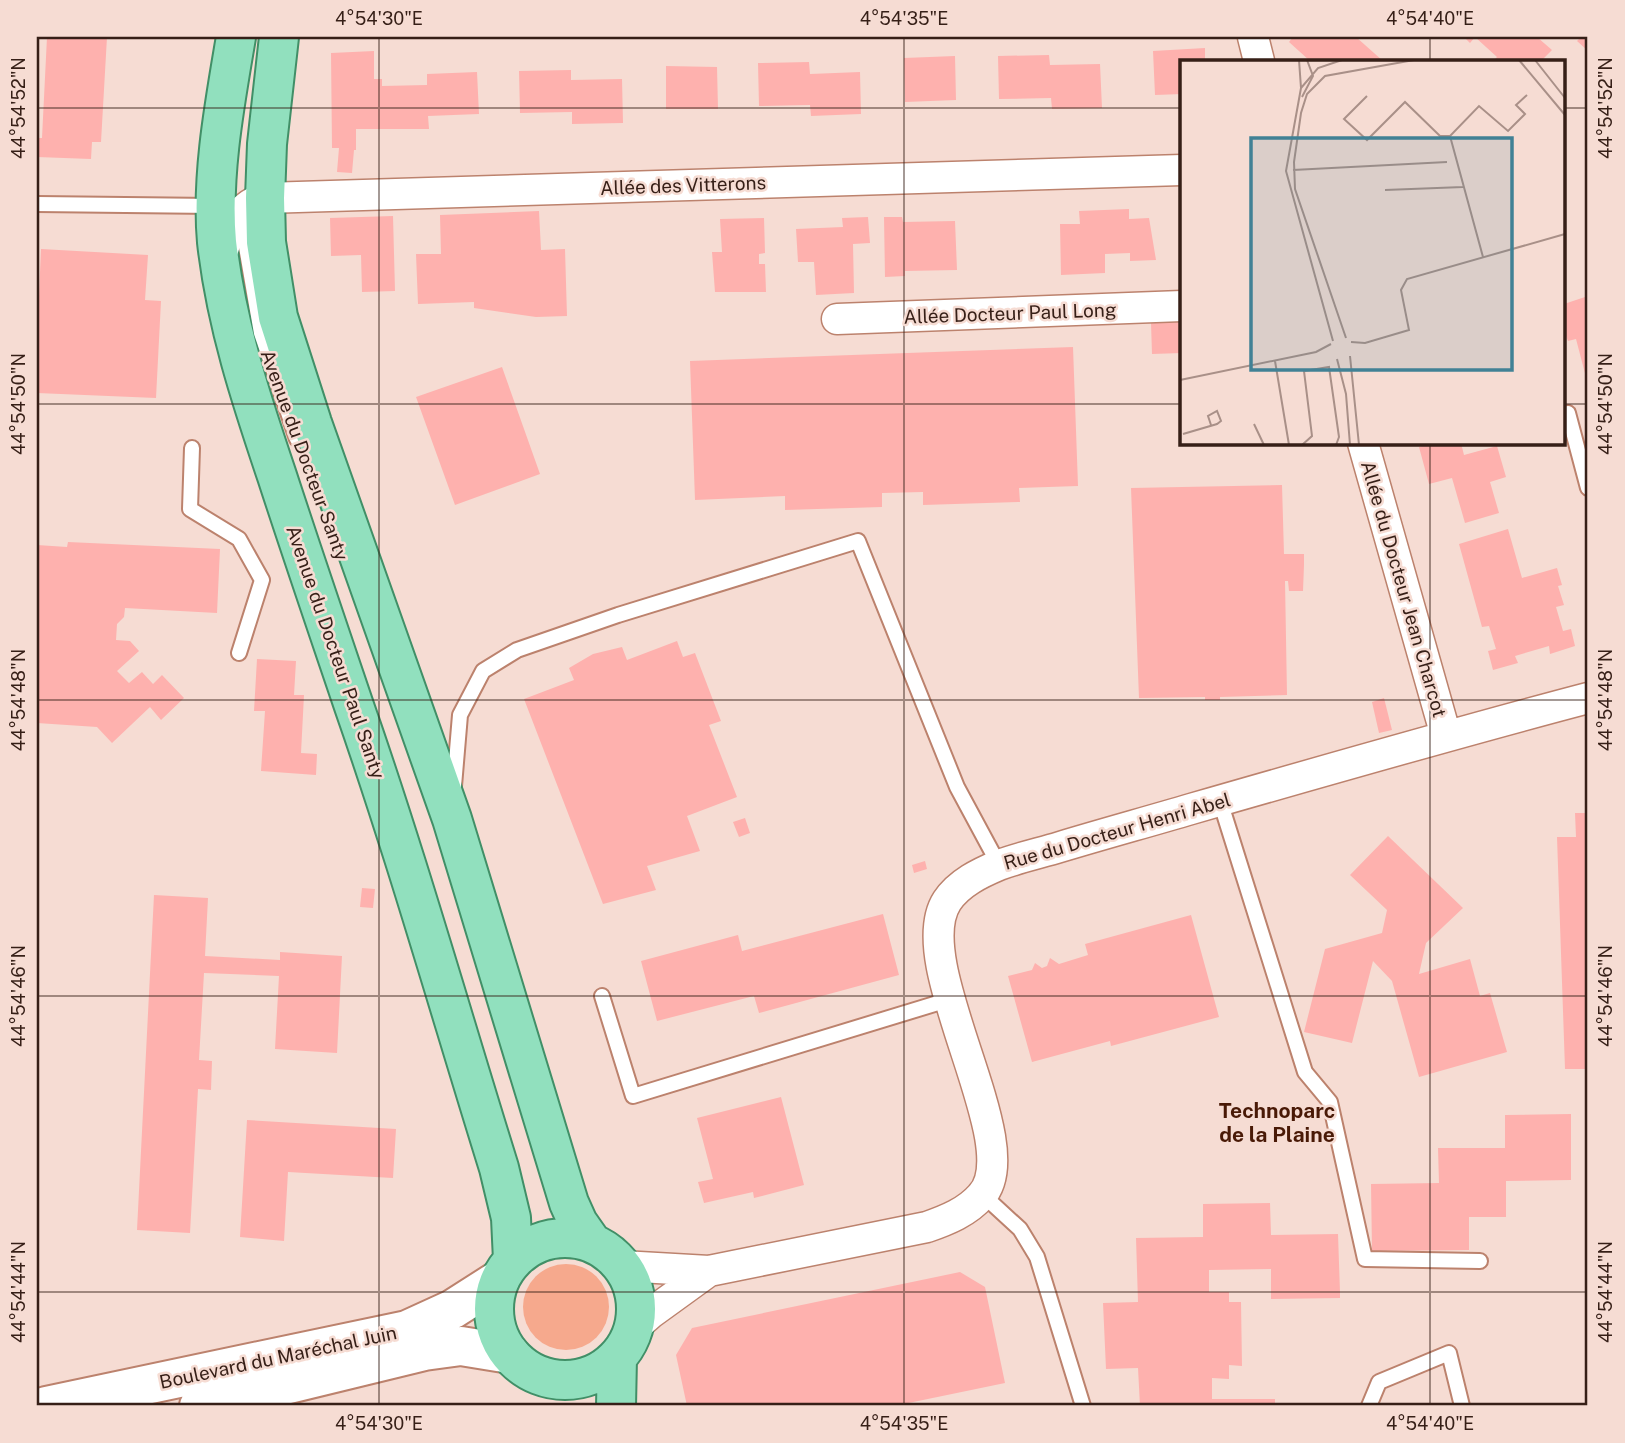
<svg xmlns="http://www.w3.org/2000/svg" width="1625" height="1443" font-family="'Public Sans',sans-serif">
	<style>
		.green { fill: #f6a98d }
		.building { fill: #feb1ae }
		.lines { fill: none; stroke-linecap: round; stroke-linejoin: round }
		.lane-casing { stroke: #bc826d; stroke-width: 18 }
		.street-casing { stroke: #bc826d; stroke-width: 33 }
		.secondary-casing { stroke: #bc826d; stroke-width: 42 }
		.primary-casing { stroke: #418f67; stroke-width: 42 }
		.lane { stroke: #fff; stroke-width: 14 }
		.street { stroke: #fff; stroke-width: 30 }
		.secondary { stroke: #fff; stroke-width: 38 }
		.primary { stroke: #91e0be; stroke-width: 38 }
		.ticks { fill: none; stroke: #361f17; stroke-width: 2; stroke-opacity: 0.45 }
		.labels { text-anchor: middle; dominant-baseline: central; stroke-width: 5; stroke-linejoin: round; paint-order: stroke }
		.street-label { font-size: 19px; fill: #361f17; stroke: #f6dcd3 }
		.neighbourhood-label { font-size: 21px; font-weight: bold; fill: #491906; stroke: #f6dcd3 }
		.inset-road { fill: none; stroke: #a99088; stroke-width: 2 }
		.view { fill: #418195; fill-opacity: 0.15; stroke: #418195; stroke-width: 3.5 }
		.inset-edge { fill: none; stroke: #361f17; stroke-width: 3.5 }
		.neatline { fill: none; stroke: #361f17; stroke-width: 2.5 }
		.ticks-label { font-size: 18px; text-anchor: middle; fill: #361f17 }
	</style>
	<rect width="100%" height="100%" fill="#f6dcd3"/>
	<!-- green -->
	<path class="green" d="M523 1307a43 43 0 1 1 86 0a43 43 0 1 1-86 0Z"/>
	<!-- building -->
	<path class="building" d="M47,37H107L101,142H92L91,159L37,157V138H42Z
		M1293,37H1356L1383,61H1310L1289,42Z
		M1464,37H1537L1552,50L1541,61H1493L1497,57L1475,37L1470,43Z
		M1581,37H1588V51L1577,41Z
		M1205,48V61H1182V94L1155,95L1153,51Z
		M374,51V79H382V86L427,85V74L477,72L479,114L428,116L429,129H356V150H354L352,173L337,172L339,148H332L331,53Z
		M1049,55L1050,65L1100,64L1102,108L1052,109L1051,98L999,99L998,56Z
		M955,56L956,100L905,102L904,58Z
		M809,62L810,74L860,72L861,114L811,116L810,105L759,106L758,63Z
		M666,66L717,67L718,109H666Z
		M571,70V80L622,79L623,123L572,124V112L520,113L519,71Z
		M1129,209V219L1149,218L1156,260L1130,261V253L1105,254V273L1061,275L1060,224H1080L1079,211Z
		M539,211L541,250L565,249L567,316L536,317L474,308V302L418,304L416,254H441L440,215Z
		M393,216L395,291L362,292L361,255L331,256L330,218Z
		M868,217L870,243L853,244L854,293L816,295L814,262H798L796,229L843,227L842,218Z
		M884,217H902L903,222L955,221L957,270L905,271V276L885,277Z
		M764,218L765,253L759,254V264H765L766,292H715L712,252H722L720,219Z
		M41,249L148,255L145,300L161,301L156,398L37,393V295L39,296Z
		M1588,296V380L1587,381L1576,339L1568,341L1564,331V304Z
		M1182,322V353L1152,354L1151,323Z
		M1073,347L1078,486L1019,488L1020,502L923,505V492L882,493V507L785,510V496L695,500L690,361Z
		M502,367L540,474L455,505L416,397Z
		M1432,443H1461L1464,455L1497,446L1506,477L1490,482L1499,513L1465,523L1452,478L1429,484L1419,447Z
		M1282,485L1284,554H1304V565L1303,591H1289L1288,581H1285L1287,695L1220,697V700H1205V697L1139,698L1131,488Z
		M1508,529L1522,578L1557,568L1562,585L1558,586L1564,605L1556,607L1563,631L1571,629L1575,646L1550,654L1549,646L1515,656L1518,663L1493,670L1488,651L1496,649L1489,626L1482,627L1459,544Z
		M68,542L220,549L217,613L125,608L124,617L117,624L116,640L130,641L139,651L117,671L129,683L142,672L153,684L162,675L184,698L161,720L150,707L112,743L97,727L37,723V545L67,547Z
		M677,641L683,657L695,653L721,721L709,725L737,797L687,816L700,851L647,866L656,890L603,904L524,699L574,680L569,668L593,654L622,647L627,660Z
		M257,659L296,661L294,695H304L301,753L317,754L316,775L261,771L265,711H254Z
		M1384,698L1392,730L1379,733L1372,702Z
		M1575,813H1588V1069H1565L1557,837H1576Z
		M745,818L750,833L739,837L733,822Z
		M1388,836L1463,908L1426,943L1419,974L1470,959L1480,996L1490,993L1507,1052L1419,1077L1392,981L1373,961L1352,1043L1304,1032L1325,949L1382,933L1387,910L1350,875Z
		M925,861L927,869L914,873L912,865Z
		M362,888L375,889L373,908L360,907Z
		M154,895L208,898L205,956L280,960V952L342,956L337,1053L275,1049L279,976L204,973L199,1060L212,1061L211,1090L198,1089L190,1233L137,1230Z
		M883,914L899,975L759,1013L754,996L657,1021L641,961L738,935L742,951Z
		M1191,915L1219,1017L1111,1046L1110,1041L1032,1062L1008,976L1032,970L1035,963L1042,968L1047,966L1050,958L1059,964L1088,955L1085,944Z
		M781,1097L804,1185L754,1198L753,1192L704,1203L698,1182L713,1179L697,1118Z
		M1571,1114V1180L1506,1181V1217H1469V1250L1372,1251L1371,1184L1439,1183L1438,1148H1505V1115Z
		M247,1120L396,1129L393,1178L288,1172L284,1241L240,1237Z
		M1270,1203L1271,1235L1338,1234L1340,1292V1298L1271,1299V1269L1209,1270V1292H1229V1302H1241L1242,1366L1229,1365V1379L1212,1378V1399H1275V1406H1140L1138,1368L1106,1369L1103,1303L1138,1302L1136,1238L1203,1237V1204Z
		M960,1272L985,1287L1005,1383L894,1406H687L676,1355L692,1328Z"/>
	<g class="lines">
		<!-- lane casing -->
		<g class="lane-casing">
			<path id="lane" d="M37,204L214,206
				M241,218L261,333L297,439
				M1568,413L1588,488
				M192,448L190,509L239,539L262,580L239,653
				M454,786L460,715L483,671L517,650L618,615L858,541L957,787L999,865
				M1220,801L1305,1072L1330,1102L1365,1259L1480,1261
				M602,996L633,1096L951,999
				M983,1195L1020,1229L1037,1257L1083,1406
				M1369,1406L1379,1382L1449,1353L1462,1406"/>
		</g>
		<!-- street casing -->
		<g class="street-casing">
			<path id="street" d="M1253,37L1259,61
				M221,256C229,231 237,205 265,198L1182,170
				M837,319L1182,306
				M1363,443L1446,736
				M622,1266L709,1271L927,1227C947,1220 967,1212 981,1196C1029,1146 906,964 947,901C959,883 980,873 999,865C1018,858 1040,853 1060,847C1103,834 1147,822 1191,809C1323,771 1455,733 1588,698
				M634,1328L651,1313L709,1271"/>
		</g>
		<!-- secondary casing -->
		<g class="secondary-casing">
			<path id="secondary" d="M46,1406L407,1330L453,1309L500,1279
				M199,1406L424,1351L461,1346L510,1354"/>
		</g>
		<!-- primary casing -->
		<g class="primary-casing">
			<path id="primary" d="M236,37C225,102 211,176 217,242C226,323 251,399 277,476C302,553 328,629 354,706C407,858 451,1014 499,1168L511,1218L513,1260
				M279,37L267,144L265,198L266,242L278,317L312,423L452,819L569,1203L578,1223L592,1243
				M494 1309a71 71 0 1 1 142 0a71 71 0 1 1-142 0Z
				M616,1406L617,1358"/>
		</g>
		<!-- lane -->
		<use href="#lane" class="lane"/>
		<!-- street -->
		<use href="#street" class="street"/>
		<!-- secondary -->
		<use href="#secondary" class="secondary"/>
		<!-- primary -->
		<use href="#primary" class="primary"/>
	</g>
	<!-- ticks -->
	<path class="ticks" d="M379,37V1406M904,37V1406M1430,37V61M37,108H1182M1564,108H1588M37,404H1182M1564,404H1588M1430,443V1406M37,700H1588M37,996H1588M37,1292H1588"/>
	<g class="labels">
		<!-- street labels -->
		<g class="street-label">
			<text transform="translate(683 185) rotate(-2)">Allée des Vitterons</text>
			<text transform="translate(1010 313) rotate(-2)">Allée Docteur Paul Long</text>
			<text transform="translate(305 455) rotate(70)">Avenue du Docteur Santy</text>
			<text transform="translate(1404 589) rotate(74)">Allée du Docteur Jean Charcot</text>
			<text transform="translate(336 652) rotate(71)">Avenue du Docteur Paul Santy</text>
			<text transform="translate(1117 831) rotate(-16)">Rue du Docteur Henri Abel</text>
			<text transform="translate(278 1357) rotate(-12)">Boulevard du Maréchal Juin</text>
		</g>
		<!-- neighbourhood labels -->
		<g class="neighbourhood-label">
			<text x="1277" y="1110">Technoparc<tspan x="1277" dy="24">de la Plaine</tspan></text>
		</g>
	</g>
	<!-- overview -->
	<g transform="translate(1180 60)">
		<rect width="385" height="385" fill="#f6dcd3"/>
		<path class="inset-road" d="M119,0L121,28M339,0L385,55M355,0L385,38M187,36L164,59L187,80L225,42L260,76H270M122,37L133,16L127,0M113,110L267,102M205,130L283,127M303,197L270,76L299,46L328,71L345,54L336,45L347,35M166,278L115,129L114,102L121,53L127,34L145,16L234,0M153,281L106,111L121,28L138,8L162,0M171,282L185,283L229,270L221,230L227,219L385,174M170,296L179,385M157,299L166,334L170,385M95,301L109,385M0,320L136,292L151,284M74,364L84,385M3,374L37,364L41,361L37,351L28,356L31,365M122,385L132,376L124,311L149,307L159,377L156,385"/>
		<path class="view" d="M71,78H332V310H71Z"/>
		<rect width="385" height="385" class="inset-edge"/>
	</g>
	<!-- border -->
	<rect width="1625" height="1443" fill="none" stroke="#f6dcd3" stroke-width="77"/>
	<rect x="38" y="38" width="1548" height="1366" class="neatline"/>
	<g class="ticks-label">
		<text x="379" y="25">4°54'30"E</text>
		<text x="904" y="25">4°54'35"E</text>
		<text x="1430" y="25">4°54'40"E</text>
		<text transform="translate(19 108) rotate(-90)" y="6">44°54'52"N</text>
		<text transform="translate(1606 108) rotate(-90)" y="6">44°54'52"N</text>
		<text transform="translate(19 404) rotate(-90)" y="6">44°54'50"N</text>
		<text transform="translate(1606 404) rotate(-90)" y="6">44°54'50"N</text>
		<text transform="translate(19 700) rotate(-90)" y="6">44°54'48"N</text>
		<text transform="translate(1606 700) rotate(-90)" y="6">44°54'48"N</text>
		<text transform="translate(19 996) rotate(-90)" y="6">44°54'46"N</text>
		<text transform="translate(1606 996) rotate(-90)" y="6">44°54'46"N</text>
		<text transform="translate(19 1292) rotate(-90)" y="6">44°54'44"N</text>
		<text transform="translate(1606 1292) rotate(-90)" y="6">44°54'44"N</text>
		<text x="379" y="1430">4°54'30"E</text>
		<text x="904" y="1430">4°54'35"E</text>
		<text x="1430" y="1430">4°54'40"E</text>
	</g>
</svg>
